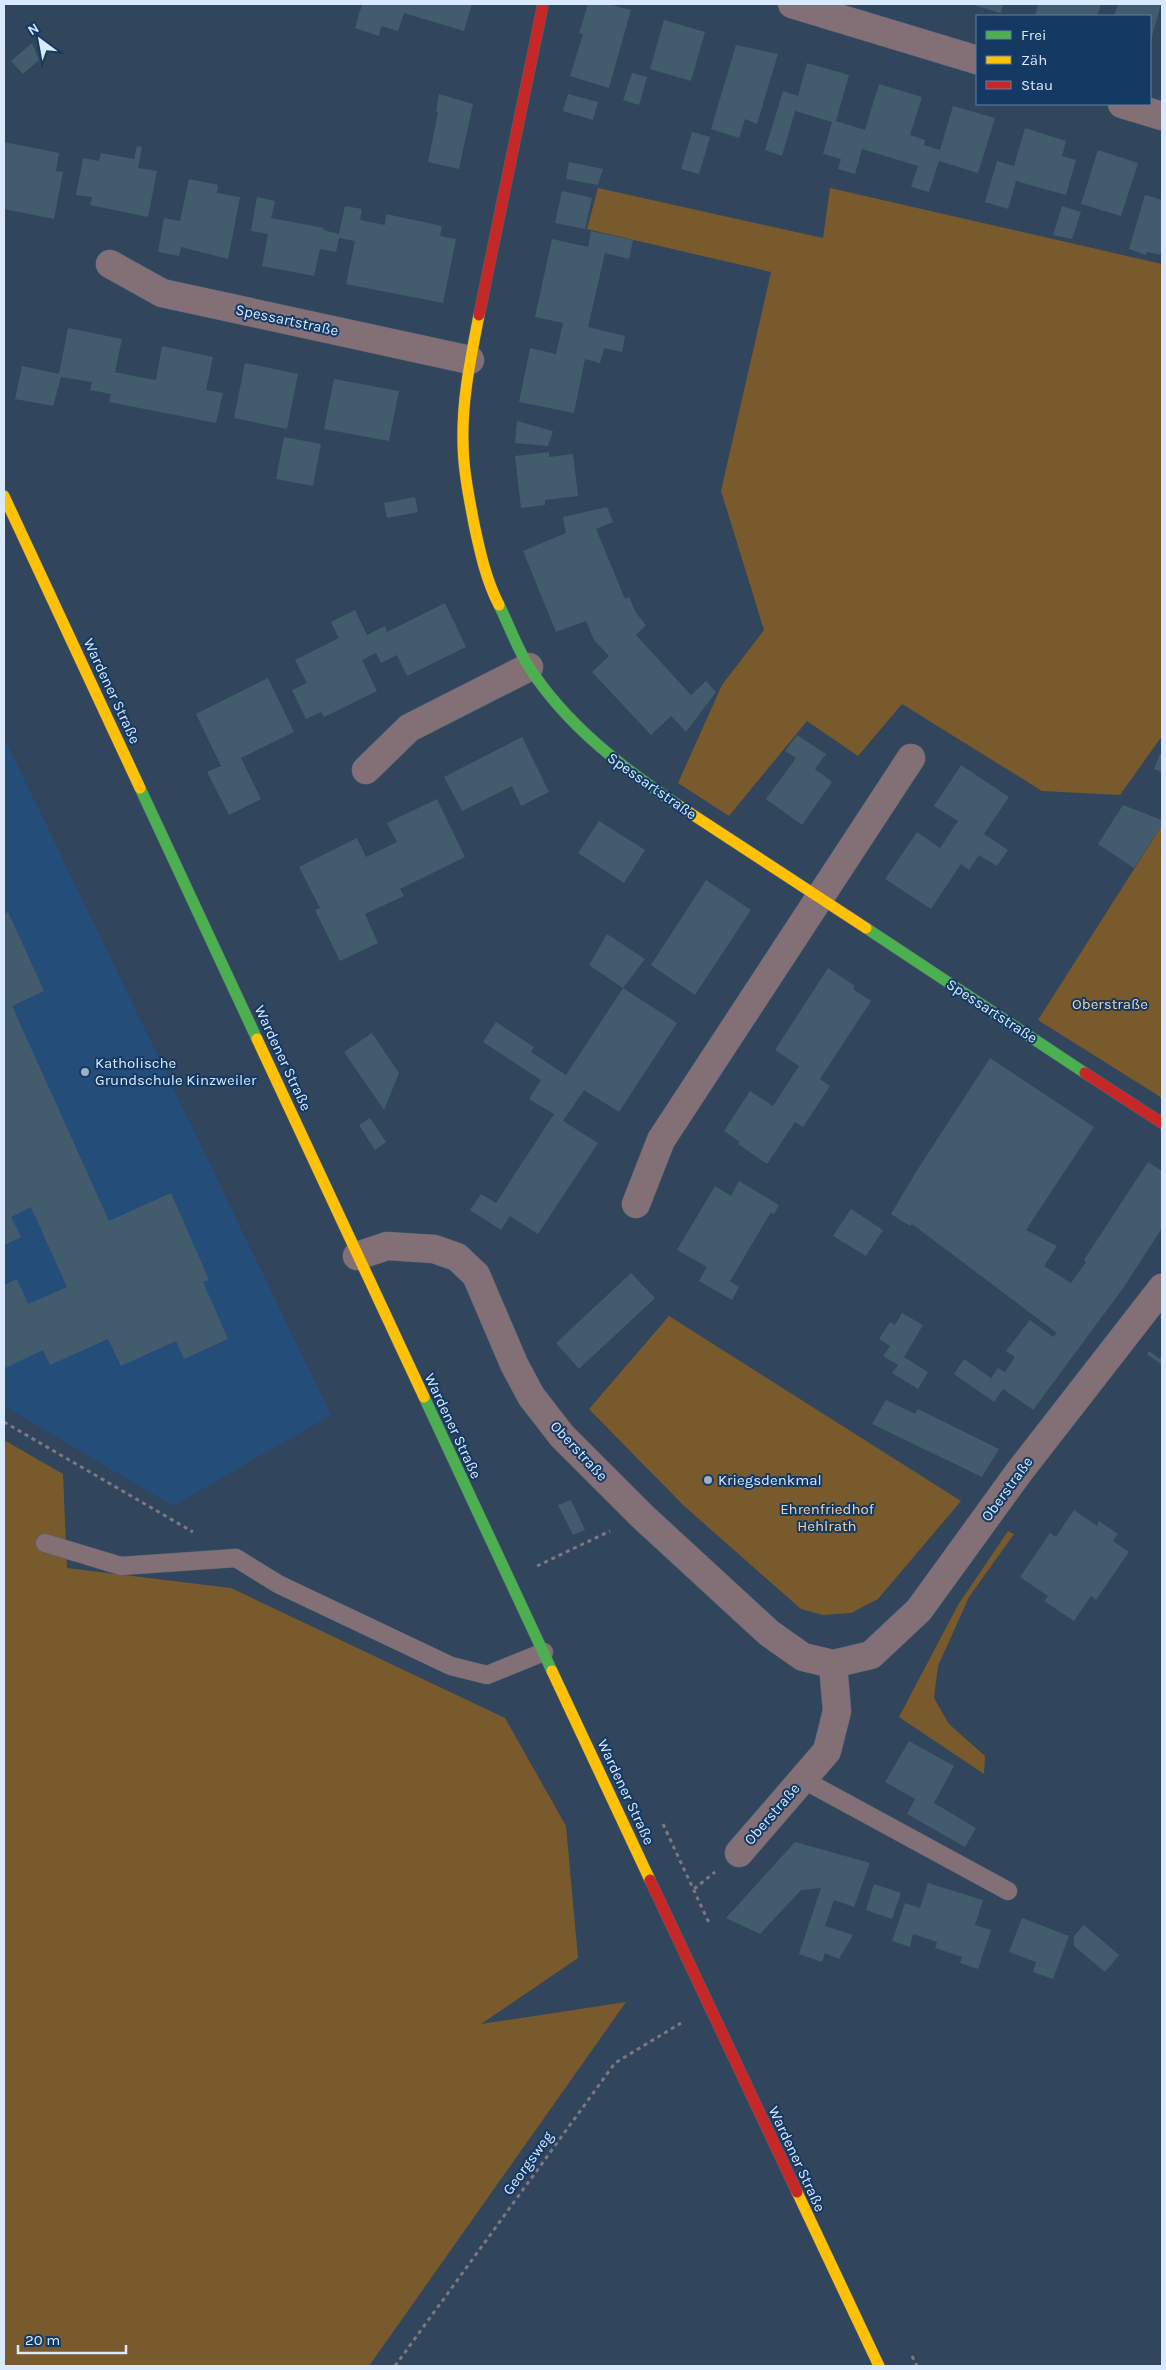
<svg xmlns="http://www.w3.org/2000/svg" width="1166" height="2370" font-family="Karla,sans-serif">
	<style>
		.built { fill: #254d7a }
		.green { fill: #785a2d }
		.building { fill: #435c6d }
		.lines { fill: none; stroke-linecap: round; stroke-linejoin: round }
		.lane-casing { stroke: #536476; stroke-width: 19 }
		.street-casing { stroke: #536476; stroke-width: 29 }
		.fast-casing { stroke: #536476; stroke-width: 12 }
		.slow-casing { stroke: #536476; stroke-width: 12 }
		.jam-casing { stroke: #536476; stroke-width: 12 }
		.path { stroke: #7e7780; stroke-width: 3; stroke-dasharray: 4 4; stroke-linecap: butt }
		.lane { stroke: #837076; stroke-width: 18 }
		.street { stroke: #837076; stroke-width: 28 }
		.fast { stroke: #4caf50; stroke-width: 11 }
		.slow { stroke: #ffc107; stroke-width: 11 }
		.jam { stroke: #c62828; stroke-width: 11 }
		.poi-dot { fill: #9eb0c6; stroke: #143962; stroke-width: 2 }
		.labels { text-anchor: middle; dominant-baseline: central; stroke-width: 4; stroke-linejoin: round; paint-order: stroke }
		.street-label { font-size: 15px; fill: #d9eaff; stroke: #143962 }
		.park-label { font-size: 15px; fill: #f8d3a3; stroke: #143962 }
		.poi-label { font-size: 15px; fill: #d9eaff; stroke: #143962; text-anchor: start }
	</style>
	<rect width="100%" height="100%" fill="#31455c"/>
	<!-- built -->
	<path class="built" d="M4,737L331,1415L173,1506L4,1406Z"/>
	<!-- green -->
	<path class="green" d="M598,188L823,238L830,188L1162,264V736L1120,795L1042,791L902,704L858,756L807,721L729,816L678,783L722,685L764,630L721,491L771,272L587,229Z
		M1162,825V1098L1038,1020Z
		M669,1316L961,1501L878,1599L851,1613L823,1615L801,1609L683,1505L589,1409Z
		M4,1440L63,1474L67,1568L231,1588L505,1718L566,1826L578,1958L481,2024L626,2002L369,2366H4Z
		M1008,1531L1014,1534L969,1597L938,1666L934,1698L949,1724L985,1756L984,1774L899,1717L958,1605Z"/>
	<!-- building -->
	<path class="building" d="M362,4H472L464,31L404,13L398,31L381,26L379,36L355,28Z
		M588,4H608L631,10L609,88L570,76L583,34L579,33Z
		M970,4H1003L1001,13Z
		M1038,4H1101L1097,16H1035Z
		M1118,4H1161L1150,44V16H1114Z
		M664,20L705,32L691,81L650,69Z
		M32,43L39,60L23,74L11,61Z
		M736,45L778,54L757,124L745,119L739,138L711,129Z
		M807,63L849,75L836,121L865,130L879,84L922,97L910,135L925,140L924,145L940,150L953,106L995,118L978,173L939,161L929,192L911,187L918,166L862,149L855,174L838,169L841,159L823,154L832,122L795,111L782,156L765,150L783,91L798,96Z
		M632,73L647,77L639,105L623,100Z
		M439,94L473,104L459,169L428,162L438,112L436,111Z
		M568,94L598,102L593,120L563,111Z
		M1025,128L1066,141L1062,156L1076,160L1066,195L1016,181L1008,209L985,202L997,161L1014,166Z
		M692,132L710,137L699,174L681,169Z
		M4,142L59,153L56,171L63,172L54,219L4,209Z
		M137,146L142,147L138,168L157,171L148,217L90,205L92,197L76,195L83,158L99,161L101,153L134,159Z
		M1098,150L1138,163L1121,216L1081,204Z
		M569,162L603,169L598,185L566,179Z
		M189,179L218,185L217,193L240,197L228,259L181,247L179,256L158,252L164,218L180,221Z
		M562,191L592,198L585,229L555,223Z
		M1145,195L1162,200V255L1147,252L1146,255L1129,249Z
		M257,197L275,201L271,218L324,228L323,230L339,234L345,206L362,209L360,220L385,225L386,214L442,226L440,236L456,239L443,303L346,284L355,241L339,238L336,252L320,249L314,276L262,266L268,234L251,231Z
		M1062,206L1081,212L1072,239L1053,235Z
		M591,231L633,240L629,259L605,253L588,327L625,336L622,352L604,348L600,363L585,359L574,413L519,402L530,348L556,354L563,323L535,317L552,239L588,247Z
		M68,328L122,339L115,372L138,377L156,380L162,346L213,357L206,390L223,393L216,423L109,402L111,394L90,390L92,382L61,377L53,406L15,399L22,366L59,374Z
		M245,363L298,374L287,429L234,418Z
		M334,379L399,391L389,441L324,429Z
		M517,421L553,431L548,446L515,443Z
		M284,437L321,444L313,486L276,479Z
		M549,452V457L573,454L578,496L545,500V505L521,508L515,456Z
		M415,497L418,512L387,518L384,503Z
		M607,507L613,522L596,529L625,599L629,597L636,613L646,625L636,635L691,695L706,681L716,692L686,732L671,716L651,735L592,672L609,656L594,640L586,621L556,632L523,551L566,533L563,517Z
		M445,603L466,647L407,676L397,655L381,663L376,653L362,660L377,691L324,717L321,712L306,719L292,690L307,683L295,660L339,638L331,622L355,610L367,635L385,626L387,632Z
		M268,678L294,732L241,758L261,799L229,815L207,772L221,766L196,714Z
		M797,735L826,754L815,769L832,782L802,825L766,799L796,758L785,751Z
		M522,737L549,792L521,806L512,786L462,811L444,777Z
		M1160,754L1162,755V772L1154,769Z
		M961,765L1009,797L984,834L1008,850L997,866L979,855L969,870L961,864L931,909L885,879L917,832L940,848L958,821L934,806Z
		M437,799L465,857L400,889L404,896L365,914L378,943L340,961L315,910L320,908L299,867L357,838L366,857L397,842L387,823Z
		M1123,805L1162,820V825L1134,868L1098,844Z
		M599,821L645,850L624,883L578,853Z
		M706,880L751,910L695,995L651,965Z
		M8,912L44,991L12,1006L109,1221L171,1193L209,1280L203,1282L228,1339L184,1359L176,1341L121,1366L108,1339L50,1365L43,1350L5,1368L4,1285L17,1279L28,1304L67,1287L31,1207L11,1217L21,1237L4,1245V914Z
		M607,934L645,959L623,988L677,1023L619,1112L584,1090L563,1121L598,1143L538,1234L510,1216L501,1230L470,1210L481,1194L496,1203L554,1114L529,1099L541,1080L483,1042L496,1022L534,1047L531,1052L566,1075L623,988L589,965Z
		M828,968L855,986L853,989L871,1001L820,1079L830,1086L803,1127L795,1122L767,1164L738,1144L740,1142L724,1131L750,1091L773,1106L799,1066L775,1050Z
		M372,1033L399,1073L384,1110L344,1052Z
		M990,1058L1094,1127L1026,1230L1057,1246L1044,1266L1071,1283L1086,1262L1084,1260L1148,1162L1162,1171V1228L1124,1287L1033,1410L1003,1389L994,1402L954,1374L964,1359L991,1378L998,1368L1005,1372L1015,1357L1006,1351L1030,1320L1053,1337L1057,1333L912,1224L910,1226L891,1214L916,1172Z
		M370,1118L386,1142L375,1150L359,1125Z
		M739,1181L779,1205L774,1214L771,1212L730,1281L739,1287L732,1300L699,1281L707,1267L677,1250L715,1186L731,1196Z
		M851,1209L883,1230L866,1256L833,1236Z
		M631,1273L655,1298L579,1369L556,1343Z
		M902,1313L923,1325L904,1357L928,1372L918,1389L892,1373L898,1365L883,1356L890,1346L879,1339L890,1322L895,1325Z
		M1149,1351L1160,1359L1162,1356V1365L1147,1354Z
		M886,1400L915,1414L918,1409L999,1449L982,1477L872,1424Z
		M571,1500L585,1530L573,1535L558,1505Z
		M1074,1510L1097,1526L1099,1521L1118,1534L1113,1541L1129,1552L1096,1600L1091,1596L1074,1621L1044,1601L1048,1596L1020,1577L1050,1533L1056,1537Z
		M909,1741L954,1766L934,1803L976,1828L965,1847L907,1814L915,1799L885,1782Z
		M795,1842L870,1863L854,1907L834,1900L825,1926L853,1935L839,1959L825,1953L822,1962L799,1954L821,1888L801,1890L760,1934L726,1918Z
		M928,1883L983,1900L975,1925L991,1930L978,1969L960,1963L962,1957L935,1948L937,1942L913,1934L910,1947L892,1941L905,1903L920,1908Z
		M874,1884L901,1893L892,1919L866,1910Z
		M1022,1918L1069,1936L1053,1979L1033,1972L1036,1962L1009,1952Z
		M1084,1925L1119,1955L1105,1972L1074,1946V1936Z"/>
	<g class="lines">
		<!-- lane casing -->
		<g class="lane-casing">
			<path id="lane" d="M45,1543L121,1566L236,1558L278,1584L451,1666L487,1675L544,1652
				M802,1779L1008,1891"/>
		</g>
		<!-- street casing -->
		<g class="street-casing">
			<path id="street" d="M792,4L977,60
				M1122,104L1162,116
				M110,264L162,293L470,360
				M366,770L409,728L529,667
				M636,1204L661,1140L911,758
				M357,1256L387,1246L434,1249L457,1257L476,1275L514,1364L531,1396L562,1436L642,1516L769,1633L803,1657L833,1664L871,1655L919,1610L1019,1472L1162,1288
				M739,1853L827,1751L837,1711L833,1664"/>
		</g>
		<!-- fast casing -->
		<g class="fast-casing">
			<path id="fast" d="M499,605C509,625 517,648 529,667C567,726 624,769 681,807
				M140,788L257,1039
				M866,928L1085,1073
				M424,1397L552,1671"/>
		</g>
		<!-- slow casing -->
		<g class="slow-casing">
			<path id="slow" d="M479,315C471,357 462,398 463,441C463,469 469,497 474,524C480,552 486,580 499,605
				M4,496L140,788
				M681,807L866,928
				M257,1039L424,1397
				M552,1671L650,1880
				M797,2192L879,2366"/>
		</g>
		<!-- jam casing -->
		<g class="jam-casing">
			<path id="jam" d="M479,315L543,4
				M1085,1073L1162,1123
				M650,1880L797,2192"/>
		</g>
		<!-- path -->
		<path class="path" d="M4,1422L193,1532
			M537,1566L610,1531
			M663,1824L710,1925
			M694,1889L715,1872
			M912,2356L917,2366
			M395,2366L615,2063L681,2023"/>
		<!-- lane -->
		<use href="#lane" class="lane"/>
		<!-- street -->
		<use href="#street" class="street"/>
		<!-- fast -->
		<use href="#fast" class="fast"/>
		<!-- slow -->
		<use href="#slow" class="slow"/>
		<!-- jam -->
		<use href="#jam" class="jam"/>
	</g>
	<!-- markers -->
	<g class="poi-dot">
		<circle cx="85" cy="1072" r="5"/>
		<circle cx="708" cy="1480" r="5"/>
	</g>
	<g class="labels">
		<!-- street labels -->
		<g class="street-label">
			<text transform="translate(287 320) rotate(12)">Spessartstraße</text>
			<text transform="translate(112 691) rotate(65)">Wardener Straße</text>
			<text transform="translate(652 786) rotate(35)">Spessartstraße</text>
			<text transform="translate(992 1011) rotate(33)">Spessartstraße</text>
			<text transform="translate(283 1058) rotate(65)">Wardener Straße</text>
			<text transform="translate(453 1426) rotate(65)">Wardener Straße</text>
			<text transform="translate(579 1451) rotate(47)">Oberstraße</text>
			<text transform="translate(1007 1489) rotate(-54)">Oberstraße</text>
			<text transform="translate(626 1792) rotate(65)">Wardener Straße</text>
			<text transform="translate(772 1814) rotate(-49)">Oberstraße</text>
			<text transform="translate(797 2159) rotate(65)">Wardener Straße</text>
			<text transform="translate(528 2163) rotate(-54)">Georgsweg</text>
		</g>
		<!-- park labels -->
		<g class="park-label">
			<text x="1110" y="1004">Oberstraße</text>
			<text x="827" y="1509">Ehrenfriedhof<tspan x="827" dy="17">Hehlrath</tspan></text>
		</g>
		<!-- poi labels -->
		<g class="poi-label">
			<text x="95" y="1063">Katholische<tspan x="95" dy="17">Grundschule Kinzweiler</tspan></text>
			<text x="718" y="1480">Kriegsdenkmal</text>
		</g>
	</g>
	<!-- border -->
	<rect width="1166" height="2370" fill="none" stroke="#d9eaff" stroke-width="10"/>
	<!-- legend -->
	<rect x="976" y="15" width="175" height="90" fill="#143962" stroke="#6380a1"/>
	<rect x="986" y="31" width="25" height="8" fill="#4caf50" stroke="#6380a1"/>
	<text x="1021" y="40" font-size="15" fill="#d9eaff">Frei</text>
	<rect x="986" y="56" width="25" height="8" fill="#ffc107" stroke="#6380a1"/>
	<text x="1021" y="65" font-size="15" fill="#d9eaff">Zäh</text>
	<rect x="986" y="81" width="25" height="8" fill="#c62828" stroke="#6380a1"/>
	<text x="1021" y="90" font-size="15" fill="#d9eaff">Stau</text>
	<!-- north arrow -->
	<g transform="translate(40 40) rotate(328)" stroke="#143962" stroke-width="4" paint-order="stroke">
	<path d="M0-4L9 19L0 12L-9 19Z" fill="#d9eaff"/>
	<text y="-8" font-size="14" font-weight="bold" text-anchor="middle" fill="#d9eaff">N</text>
	</g>
	<!-- scale -->
	<path d="M18 2345v8h108v-8" fill="none" stroke="#d9eaff" stroke-width="2.5"/>
	<text x="25" y="2345" font-size="15" fill="#d9eaff" stroke="#143962" stroke-width="4" paint-order="stroke">20 m</text>
</svg>
